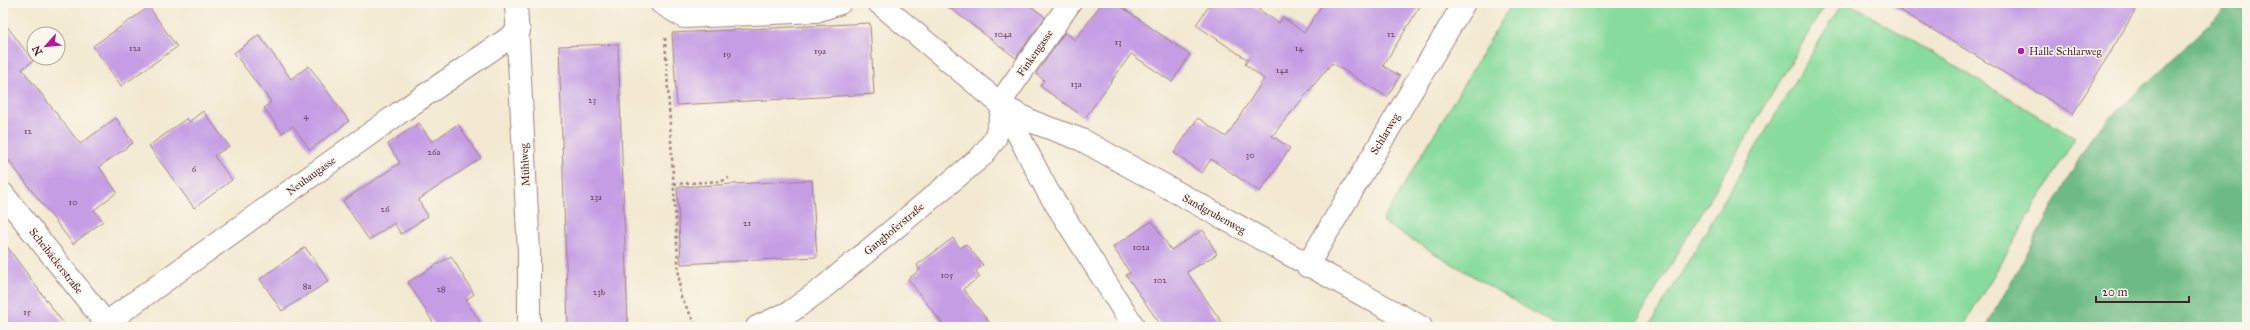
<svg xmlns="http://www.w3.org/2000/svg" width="2250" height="330" font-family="'IM FELL Great Primer',serif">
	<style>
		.green { fill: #87db9c; stroke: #687d64 }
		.forest { fill: #6dbb84; stroke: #5c6d58 }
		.building { fill: #c49de4 }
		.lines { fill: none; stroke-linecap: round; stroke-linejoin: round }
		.minor-casing { stroke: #9e847e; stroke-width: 24 }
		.path { stroke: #9e847e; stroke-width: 2.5; stroke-dasharray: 3 3; stroke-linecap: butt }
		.minor { stroke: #fff; stroke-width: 22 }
		.poi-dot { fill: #b5179e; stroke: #fbf7ec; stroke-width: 1.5 }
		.labels { text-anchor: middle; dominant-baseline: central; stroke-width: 3; stroke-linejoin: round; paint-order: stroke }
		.number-label { font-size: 9px; fill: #683e59 }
		.poi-label { font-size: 11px; fill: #4a1f2b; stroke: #fbf7ec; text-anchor: start }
		.street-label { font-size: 11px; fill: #4a1f2b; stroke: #fbf7ec }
	</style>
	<rect width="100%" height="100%" fill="#fbf7ec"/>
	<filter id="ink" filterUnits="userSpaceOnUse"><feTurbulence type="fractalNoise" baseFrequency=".025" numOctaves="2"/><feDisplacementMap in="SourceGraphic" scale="8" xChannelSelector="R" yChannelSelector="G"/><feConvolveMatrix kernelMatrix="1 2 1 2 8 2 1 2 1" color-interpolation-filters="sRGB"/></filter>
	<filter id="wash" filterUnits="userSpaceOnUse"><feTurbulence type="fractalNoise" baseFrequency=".012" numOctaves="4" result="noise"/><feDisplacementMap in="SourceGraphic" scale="16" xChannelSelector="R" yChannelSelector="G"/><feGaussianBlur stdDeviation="0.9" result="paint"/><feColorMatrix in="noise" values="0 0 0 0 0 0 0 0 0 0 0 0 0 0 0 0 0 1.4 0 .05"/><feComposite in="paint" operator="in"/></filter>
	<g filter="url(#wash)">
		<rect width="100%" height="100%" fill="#f3e9d1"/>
		<!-- green -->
		<path class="green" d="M1512,3H1826L1634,327H1558L1382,222Z
			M1842,3H1849L2075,138L1963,327H1649Z"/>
		<!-- forest -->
		<path class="forest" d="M2232,3H2247V327H1986L2093,134Z"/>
		<g id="blocks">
			<!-- building -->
			<path class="building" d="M943,3H1027L1045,17L1016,58Z
				M1102,3H1116L1190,55L1172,82L1131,54L1085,118L1040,86L1044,80L1036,74L1065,32L1075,40Z
				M1211,3H1249L1279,23L1283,17L1304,33L1323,3H1422L1383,66L1400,76L1387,97L1332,63L1272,136L1290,148L1260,192L1211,159L1202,173L1174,153L1198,118L1226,137L1264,79L1245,64L1248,60L1196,25Z
				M1888,3H2140L2073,114Z
				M149,7L177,47L121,86L93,46Z
				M3,21L33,61L22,69L80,144L116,118L133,143L99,167L117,192L94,210L103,221L73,244L3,153Z
				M870,23L874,94L677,105L672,33Z
				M259,35L291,79L309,66L349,121L310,150L293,126L282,133L264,108L271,102L234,53Z
				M618,44L628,327H568L559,46Z
				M203,111L229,146L214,156L232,180L194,208L149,146L187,118L189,122Z
				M419,123L432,142L458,124L481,158L418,200L428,216L401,234L394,223L369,240L343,201L400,163L388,144Z
				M812,180L817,257L681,264L677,187Z
				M1152,221L1171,250L1203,230L1217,254L1187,272L1225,327H1162L1126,275L1130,273L1113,247Z
				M953,238L960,248L966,244L983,265L976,271L980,277L963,289L993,327H945L908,279L920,270L917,265Z
				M3,241L66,327H3Z
				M305,247L329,281L282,311L260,279Z
				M451,256L474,294L466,300L483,327H436L408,282Z"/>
		</g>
	</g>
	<g filter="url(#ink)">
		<use href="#blocks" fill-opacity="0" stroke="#9e847e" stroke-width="1"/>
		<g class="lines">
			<!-- minor casing -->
			<g class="minor-casing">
				<path id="minor" d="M516,3L529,252V327
					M661,3L684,17L816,11L840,3
					M879,3L1004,107L1047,190L1134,327
					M999,104L1070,3
					M3,194L109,327
					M1307,266L1464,3
					M106,323L399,113L519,31
					M757,327L790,312L823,288L982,156L995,139L1004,107L1033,122L1082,140L1421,327"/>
			</g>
			<!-- path -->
			<path class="path" d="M665,38L680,295L697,327
				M674,184L722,181L729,178"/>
			<!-- minor -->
			<use href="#minor" class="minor"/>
		</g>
	</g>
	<!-- markers -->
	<circle class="poi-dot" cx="2021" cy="51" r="4"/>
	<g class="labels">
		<!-- number labels -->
		<g class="number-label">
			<text x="1003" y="33">104a</text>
			<text x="1391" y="33">12</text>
			<text x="1118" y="41">13</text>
			<text x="135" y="47">12a</text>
			<text x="1299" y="47">14</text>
			<text x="820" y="50">19a</text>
			<text x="727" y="53">19</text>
			<text x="1282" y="69">14a</text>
			<text x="1076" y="83">13a</text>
			<text x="592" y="99">23</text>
			<text x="306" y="115">4</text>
			<text x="28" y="130">12</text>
			<text x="434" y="151">26a</text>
			<text x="1250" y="154">30</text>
			<text x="194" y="168">6</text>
			<text x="596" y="196">23a</text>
			<text x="73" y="201">10</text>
			<text x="385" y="208">26</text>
			<text x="747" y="222">21</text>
			<text x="1141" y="246">102a</text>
			<text x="947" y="274">105</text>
			<text x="1160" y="279">102</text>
			<text x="307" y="285">8a</text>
			<text x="441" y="288">28</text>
			<text x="599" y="291">23b</text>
			<text x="27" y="311">15</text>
		</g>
		<!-- poi labels -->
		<g class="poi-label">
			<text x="2029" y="51">Halle Schlarweg</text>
		</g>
		<!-- street labels -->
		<g class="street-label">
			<text transform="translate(1035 53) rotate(-55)">Finkengasse</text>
			<text transform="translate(1385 134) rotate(-59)">Schlarweg</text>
			<text transform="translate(525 165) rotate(-93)">Mühlweg</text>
			<text transform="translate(311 176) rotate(-36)">Neubaugasse</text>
			<text transform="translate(1214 214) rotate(29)">Sandgrubenweg</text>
			<text transform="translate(894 229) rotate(-40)">Ganghoferstraße</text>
			<text transform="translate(56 261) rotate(52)">Scheibäckerstraße</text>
		</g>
	</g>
	<!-- margin -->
	<rect width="2250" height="330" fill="none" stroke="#fbf7ec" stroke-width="16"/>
	<!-- north arrow -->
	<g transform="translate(46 46) rotate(243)"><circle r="19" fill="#fbf7ec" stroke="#b4a19f"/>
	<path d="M0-3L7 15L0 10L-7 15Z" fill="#b5179e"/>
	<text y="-6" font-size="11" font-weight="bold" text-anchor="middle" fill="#4a1f2b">N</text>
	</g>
	<!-- scale -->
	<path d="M2096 296v6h93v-6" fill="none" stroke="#4a1f2b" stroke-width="2"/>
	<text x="2102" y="296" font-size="12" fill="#4a1f2b" stroke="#fbf7ec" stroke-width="3" paint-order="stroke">20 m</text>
</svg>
